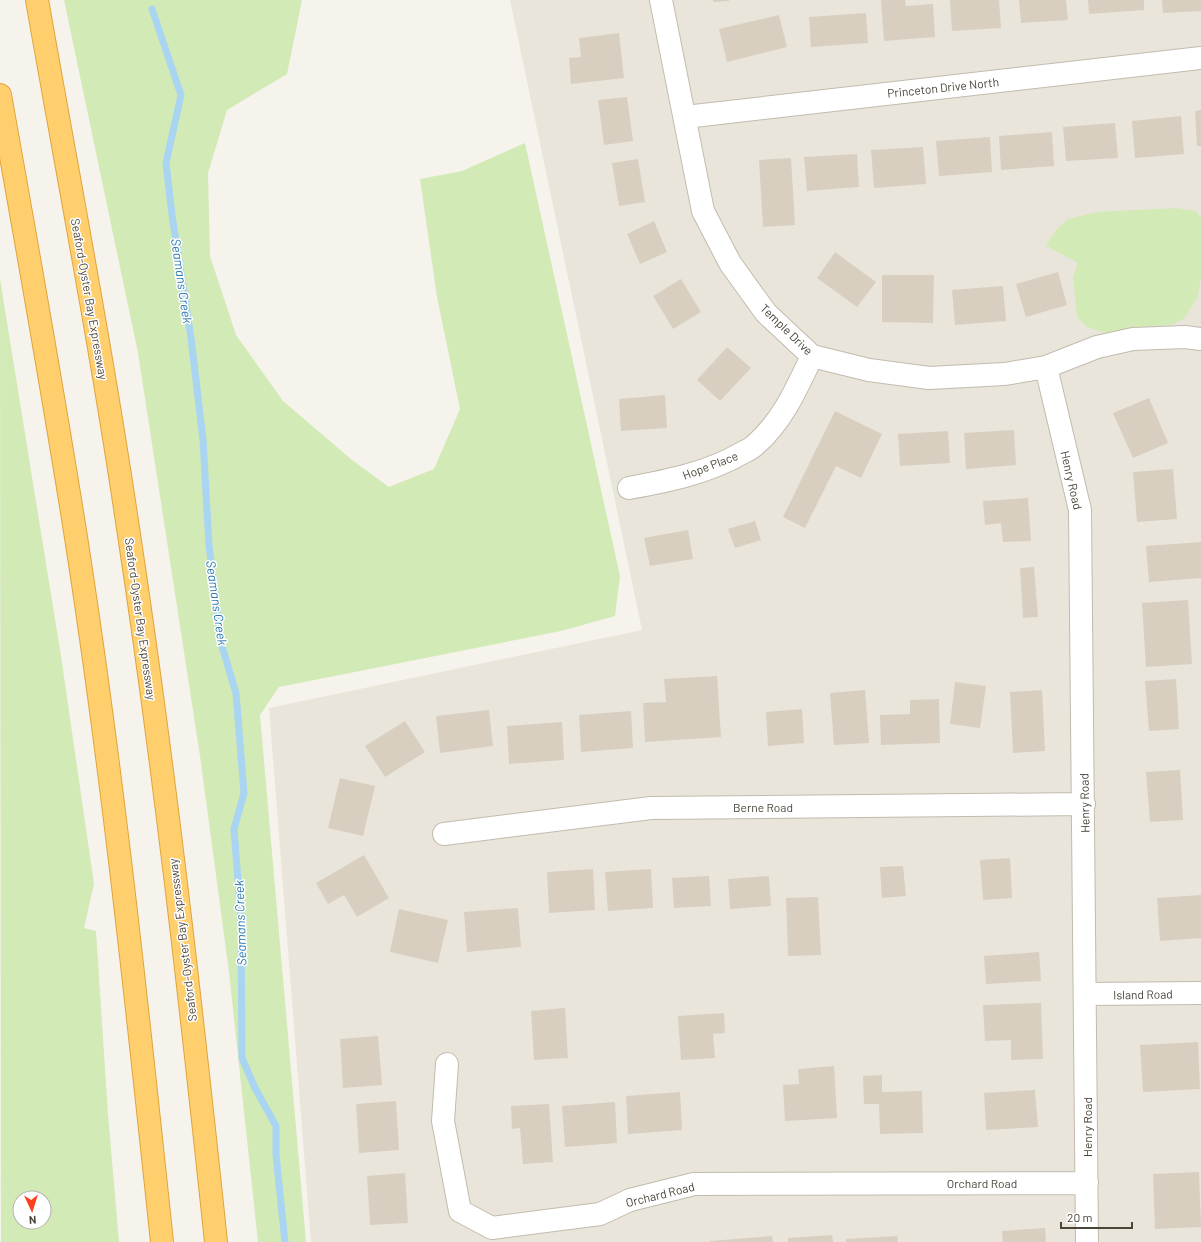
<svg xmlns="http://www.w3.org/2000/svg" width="1201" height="1242" font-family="Barlow,sans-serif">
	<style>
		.residential { fill: #eae5da }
		.green { fill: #d2eab5; fill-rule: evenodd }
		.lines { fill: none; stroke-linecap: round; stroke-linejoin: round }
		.stream { stroke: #a9d4f2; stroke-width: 7 }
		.building { fill: #d8cfc1 }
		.minor-casing { stroke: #c2bbae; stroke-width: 24 }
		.highway-casing { stroke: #e0a43c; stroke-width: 24 }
		.minor { stroke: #fff; stroke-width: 22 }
		.highway { stroke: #ffcf6e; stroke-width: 22 }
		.labels { text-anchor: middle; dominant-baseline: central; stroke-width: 3; stroke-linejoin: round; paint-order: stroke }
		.street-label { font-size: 12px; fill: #4b4439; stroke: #fff }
		.water-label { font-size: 13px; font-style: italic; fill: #2e7ab2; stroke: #fff }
	</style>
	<rect width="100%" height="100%" fill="#f6f3ec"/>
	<!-- residential -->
	<path class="residential" d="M510,0H1201V1242H311L269,708L642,630Z"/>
	<!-- green -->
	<path class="green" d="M64,0H302L287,74L227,110L208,173L210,256L236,335L283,401L352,460L389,487L434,469L460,409L437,297L420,179L462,171L525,143L620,576L615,616L561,631L279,687L260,715L306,1242H258L229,972L200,756L138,353Z
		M1176,208L1196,211L1201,218V276L1198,296L1184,319L1170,325L1137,327L1106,333L1087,327L1077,317L1073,277L1078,263L1046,246L1057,229L1068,219L1097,212Z
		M0,279L61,656L94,884L84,928L96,931L108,1114L119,1242H1ZM20,1198H44V1222H20Z"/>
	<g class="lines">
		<!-- stream -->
		<path class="stream" d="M152,9L181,95L166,163L172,215L191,338L203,440L209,545L221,643L236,693L244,793L234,829L241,920L242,1058L255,1088L276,1126V1155L285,1242"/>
	</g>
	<!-- building -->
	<path class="building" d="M713,0H729V1L713,2Z
		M881,0H905L906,6L933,4L935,37L884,41Z
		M950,0H999L1001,28L952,31Z
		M1019,0H1066L1068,20L1021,23Z
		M1088,0H1144V10L1089,14Z
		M1162,0H1201V11L1163,13Z
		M866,13L868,43L811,47L809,17Z
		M779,15L787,47L727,62L719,29Z
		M619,33L624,78L571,84L569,58L581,57L579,38Z
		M627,97L633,141L604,145L598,100Z
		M1201,110V146H1197L1195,111Z
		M1181,116L1184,154L1135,158L1132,121Z
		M1115,123L1118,158L1066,161L1063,127Z
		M1052,132L1054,166L1001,170L999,136Z
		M990,137L992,172L939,176L936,141Z
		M923,147L926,184L874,188L871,150Z
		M857,154L859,187L807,191L804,157Z
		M791,158L795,225L763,227L759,160Z
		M638,159L645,202L619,206L612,163Z
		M654,221L667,252L640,264L627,234Z
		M835,252L876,282L857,307L817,278Z
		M1058,272L1067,305L1026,317L1016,284Z
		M882,275H934L933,323L882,322Z
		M681,279L701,312L673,329L653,296Z
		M1003,286L1006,321L955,325L952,290Z
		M727,347L751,368L720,401L697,380Z
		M665,395L667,428L621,431L619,399Z
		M1149,398L1168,443L1133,458L1113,413Z
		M835,411L882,434L861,478L836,466L805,528L783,517Z
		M1014,430L1016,465L966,469L964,433Z
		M948,431L950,463L900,466L898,434Z
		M1173,469L1177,519L1137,522L1133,472Z
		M1028,498L1031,541L1003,542L1001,523L985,525L983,501Z
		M755,521L761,540L735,548L728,529Z
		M688,530L693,559L650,566L644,538Z
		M1201,542V578L1149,582L1146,546Z
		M1034,567L1038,617L1023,618L1020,568Z
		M1188,600L1192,664L1146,667L1142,603Z
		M717,676L721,737L645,742L643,703L666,702L664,679Z
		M1176,679L1179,729L1149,731L1145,681Z
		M955,682L986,686L980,728L950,724Z
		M865,690L869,743L834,745L830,693Z
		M1042,690L1045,751L1013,753L1010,692Z
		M939,699L940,743L881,745L880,715L910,714V700Z
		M802,709L804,743L768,746L766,712Z
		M489,710L493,746L440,753L436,716Z
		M631,711L633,748L581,752L579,715Z
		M405,721L425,752L385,777L365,746Z
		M562,722L564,760L509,764L507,726Z
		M1180,770L1183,820L1150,822L1146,772Z
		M340,778L375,786L363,836L328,828Z
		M364,855L389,898L357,917L344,895L328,904L316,883Z
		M1010,858L1012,898L983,900L980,860Z
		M903,866L906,896L882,898L880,867Z
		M593,869L595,910L549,913L547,872Z
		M651,869L653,908L608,911L605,872Z
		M709,876L711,906L674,908L672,878Z
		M769,876L771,906L730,909L728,879Z
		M1201,895V938L1160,941L1157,898Z
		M818,897L821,955L788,956L786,898Z
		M518,908L521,947L467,952L464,912Z
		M399,909L448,920L438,963L390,952Z
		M1039,952L1041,981L986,984L984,956Z
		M1041,1003L1043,1059L1011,1060V1040L985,1041L983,1005Z
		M565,1008L568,1058L534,1060L531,1011Z
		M724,1013L725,1033L713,1034L715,1058L681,1060L678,1016Z
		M378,1036L382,1085L343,1088L340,1039Z
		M1198,1042L1200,1089L1143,1092L1140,1045Z
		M834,1066L837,1118L785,1121L783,1085L799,1084L798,1069Z
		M882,1075V1092L922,1091L923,1133L880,1134L879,1104H864L863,1076Z
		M1035,1090L1038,1127L986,1130L984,1093Z
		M680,1092L682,1130L628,1134L626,1096Z
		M396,1101L399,1150L359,1153L356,1104Z
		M615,1102L617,1143L565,1147L562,1106Z
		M549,1104L553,1162L523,1164L520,1128L512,1129L511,1106Z
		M1199,1172L1201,1227L1155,1229L1153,1174Z
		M405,1173L408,1223L370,1225L367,1176Z
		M1045,1228L1046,1242H1003L1002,1231Z
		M832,1235L833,1242H788V1238Z
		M772,1236L773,1242H710V1241Z
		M897,1236L898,1242H846V1239Z"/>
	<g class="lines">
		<!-- minor casing -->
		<g class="minor-casing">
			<path id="minor" d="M661,0L703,211L730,263L766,313L812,356L869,370L929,378L1005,374L1046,367L1097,347L1133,339L1185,337L1201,339
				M685,117L1201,58
				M1046,367L1080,510L1087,1242
				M629,488C667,481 708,473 742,453C746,451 751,449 755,445C782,422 797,388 812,356
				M444,834L651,808L1084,804
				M1086,994L1201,993
				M447,1064L443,1121L460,1211L492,1228L600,1214L630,1200L694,1184L1087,1183"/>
		</g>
		<!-- highway casing -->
		<g class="highway-casing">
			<path id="highway" d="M37,0C68,176 102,352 128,528C164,765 191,1004 216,1242
				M0,95C26,240 52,386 75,531C112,767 137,1005 162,1242"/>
		</g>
		<!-- minor -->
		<use href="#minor" class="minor"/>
		<!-- highway -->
		<use href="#highway" class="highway"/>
	</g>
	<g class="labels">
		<!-- street labels -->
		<g class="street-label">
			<text transform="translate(943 87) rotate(-6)">Princeton Drive North</text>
			<text transform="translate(90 299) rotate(80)">Seaford-Oyster Bay Expressway</text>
			<text transform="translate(787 329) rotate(44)">Temple Drive</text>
			<text transform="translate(710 465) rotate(-21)">Hope Place</text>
			<text transform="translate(1072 480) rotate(77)">Henry Road</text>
			<text transform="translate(141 619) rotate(82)">Seaford-Oyster Bay Expressway</text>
			<text transform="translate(1084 803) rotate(-91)">Henry Road</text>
			<text x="763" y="807">Berne Road</text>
			<text transform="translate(182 940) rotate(-97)">Seaford-Oyster Bay Expressway</text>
			<text transform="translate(1143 994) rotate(-1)">Island Road</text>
			<text transform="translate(1087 1127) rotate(-90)">Henry Road</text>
			<text x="982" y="1183">Orchard Road</text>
			<text transform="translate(660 1194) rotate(-14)">Orchard Road</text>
		</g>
		<!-- water labels -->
		<g class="water-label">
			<text transform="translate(182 281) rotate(82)">Seamans Creek</text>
			<text transform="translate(217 603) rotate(82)">Seamans Creek</text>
			<text transform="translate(240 923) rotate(-92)">Seamans Creek</text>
		</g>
	</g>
	<!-- north arrow -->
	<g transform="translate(32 1210) rotate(176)"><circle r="19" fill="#ffffff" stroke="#b7b4b0"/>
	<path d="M0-3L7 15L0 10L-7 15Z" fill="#fc3f1d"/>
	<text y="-6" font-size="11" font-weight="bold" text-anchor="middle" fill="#4b4439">N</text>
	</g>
	<!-- scale -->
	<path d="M1061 1222v6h71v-6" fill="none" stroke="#4b4439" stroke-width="2"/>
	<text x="1067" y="1222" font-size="12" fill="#4b4439" stroke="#ffffff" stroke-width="3" paint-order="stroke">20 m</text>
</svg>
